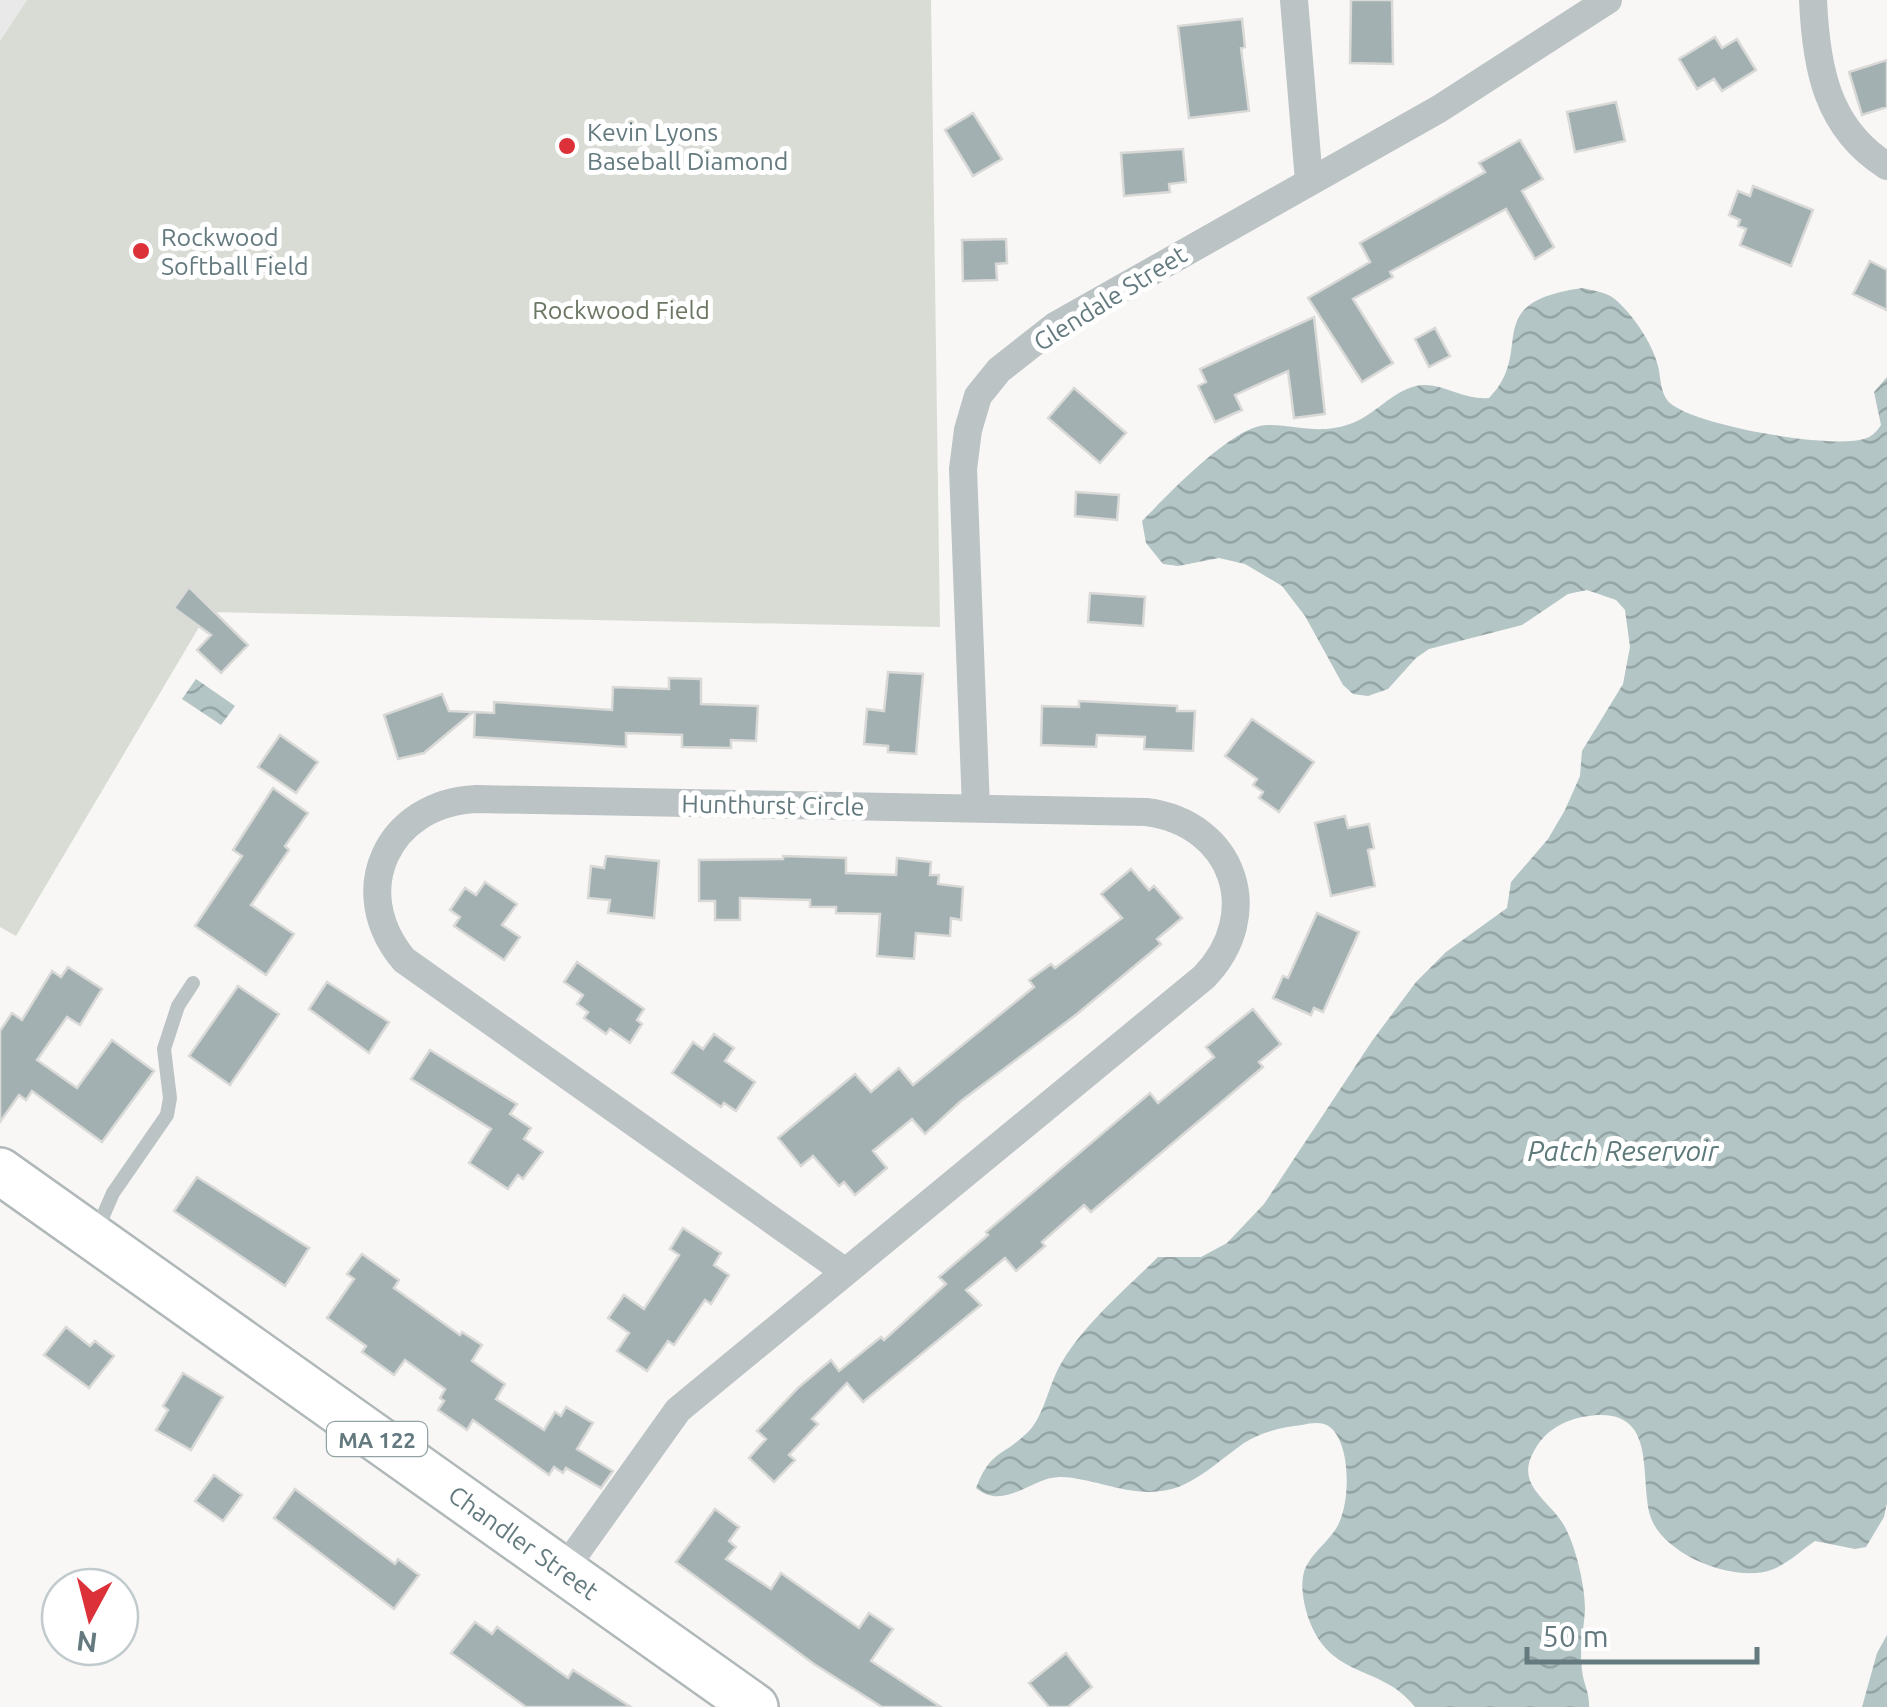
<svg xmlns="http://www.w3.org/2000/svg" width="1887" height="1707" font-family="Ubuntu,sans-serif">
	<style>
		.built { fill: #e8e9e8 }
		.green { fill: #d9dcd4 }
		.water { fill: url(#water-waves) }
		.building { fill: #a3b0b2; stroke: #d9d9d7; stroke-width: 2.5 }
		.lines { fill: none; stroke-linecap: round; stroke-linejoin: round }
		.primary-casing { stroke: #b0b8b9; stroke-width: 50 }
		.lane { stroke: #bcc3c5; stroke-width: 14 }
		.street { stroke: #bcc3c5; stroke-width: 28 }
		.primary { stroke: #fff; stroke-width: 45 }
		.poi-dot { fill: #dc3139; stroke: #fff; stroke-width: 4 }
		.labels { text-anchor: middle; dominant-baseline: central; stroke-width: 10; stroke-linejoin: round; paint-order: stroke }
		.shield { fill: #fff; stroke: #92a2a5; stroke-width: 2.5 }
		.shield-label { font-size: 22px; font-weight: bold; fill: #647a7f }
		.poi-label { font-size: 25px; fill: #647a7f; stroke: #fff; text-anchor: start }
		.street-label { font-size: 25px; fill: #647a7f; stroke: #fff }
		.park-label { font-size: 25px; fill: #6c7763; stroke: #fff }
		.water-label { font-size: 28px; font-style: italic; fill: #5e7979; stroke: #fff }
	</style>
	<defs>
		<pattern id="water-waves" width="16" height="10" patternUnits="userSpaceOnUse" patternTransform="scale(2.5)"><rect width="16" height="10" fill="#b3c5c5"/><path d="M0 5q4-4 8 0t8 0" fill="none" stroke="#95a5a5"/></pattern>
	</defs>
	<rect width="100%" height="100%" fill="#f8f7f5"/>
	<!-- built -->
	<path class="built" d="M0,0H27L0,41Z"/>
	<!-- green -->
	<path class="green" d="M27,0H931L940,627L208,612L16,936L0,927V41Z"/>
	<!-- water -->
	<path class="water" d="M1582,288C1592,290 1604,292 1612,297C1631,311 1653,344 1658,366C1661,378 1660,394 1670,403C1696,426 1831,449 1864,439C1872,437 1877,431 1881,425L1874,392L1887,377V1503L1884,1517L1866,1547L1855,1549L1815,1541C1802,1550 1786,1565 1771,1570C1733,1583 1661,1554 1650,1515C1639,1472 1659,1402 1582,1417C1561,1422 1545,1431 1534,1451C1515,1484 1547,1499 1562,1522C1575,1542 1585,1585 1585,1609C1584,1629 1579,1651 1582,1670C1583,1683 1590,1693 1589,1707H1415C1381,1663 1330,1681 1308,1617C1304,1604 1300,1587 1304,1572C1310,1553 1331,1541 1339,1523C1350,1500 1351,1446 1331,1428C1323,1421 1312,1423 1302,1425C1283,1427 1261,1432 1244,1443C1224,1457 1204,1476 1181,1486C1138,1503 1099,1478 1061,1477C1032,1476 1005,1512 976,1488C991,1449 1003,1457 1028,1432C1045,1415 1049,1382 1062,1362C1086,1322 1125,1290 1158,1257H1201L1227,1243L1264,1204L1372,1041L1416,982L1446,952L1507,908L1511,882L1548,839L1565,810L1580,776L1582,751L1623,684L1630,647L1625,610L1616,600L1587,590L1568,594L1522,625L1429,649L1416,658L1388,689L1368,696L1353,694L1343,685L1305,616L1282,586L1245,564L1219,558L1178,566L1163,564L1146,543L1142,521C1166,497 1233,425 1267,425C1297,425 1319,435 1350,424C1374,416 1391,392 1416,386C1439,380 1464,401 1489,398C1537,350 1477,303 1582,288Z
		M196,679L235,706L221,725L182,699Z
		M1887,1635V1707H1862L1877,1653Z"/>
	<!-- building -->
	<path class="building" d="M1351,0H1392L1393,64L1350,63Z
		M1242,19L1245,47L1241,48L1249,111L1189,118L1178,26Z
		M1715,37L1722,48L1737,39L1756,70L1722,91L1714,79L1697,89L1679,59Z
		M1887,60V107L1862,115L1849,72Z
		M1616,102L1625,141L1575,152L1567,112Z
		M973,113L1002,159L973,176L945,130Z
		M1520,140L1543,179L1522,191L1554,247L1535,259L1506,209L1390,272L1393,277L1353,299L1393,363L1362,382L1308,298L1370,262L1360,243L1485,172L1479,163Z
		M1183,149L1186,182L1169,184L1170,192L1124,196L1121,153Z
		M1753,186L1813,210L1791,266L1740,245L1746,229L1738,226L1740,220L1729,215L1738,191L1750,196Z
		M1006,239L1007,263L996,264L997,280L963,281L962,240Z
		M1870,261L1887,270V310L1853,294Z
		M1314,317L1325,414L1294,418L1288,371L1235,395L1242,410L1215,422L1198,386L1206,382L1200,369Z
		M1435,328L1450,356L1429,367L1415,339Z
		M1074,388L1126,433L1100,463L1048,418Z
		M1076,492L1119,495L1117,520L1075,516Z
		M189,587L248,645L221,673L197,650L211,635L174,608Z
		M1090,593L1145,597L1143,626L1088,622Z
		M888,672L923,674L916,754L888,752V746L864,744L867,709L884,711Z
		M669,678L701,679V704L758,706L756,741L731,740V748L682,747V735L626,733V747L474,737L475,712L494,713V702L612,710L613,687L669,689Z
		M442,694L449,711L473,712L424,753L398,759L384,715Z
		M1079,701L1177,706V711H1195L1193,751L1144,749L1145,737L1097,735L1096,747L1041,745L1042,706L1079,707Z
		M1252,719L1314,762L1279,812L1259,798L1263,792L1253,785L1257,779L1225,756Z
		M280,735L318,762L296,793L258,767Z
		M273,788L308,813L285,846L289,850L251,905L294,934L266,975L195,926L242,856L233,850Z
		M1345,816L1348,828L1369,824L1374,848L1368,850L1375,886L1331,896L1315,823Z
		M606,856L659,861L654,918L608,913L610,900L588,898L591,866L604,868Z
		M783,856L846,858V873L896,875L897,858L931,862L930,875H939L938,884L963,887L961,920L951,918L950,936L916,933L914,959L877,956L880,914L836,913V907H810V900L740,898V920H715V901H699V860L783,859Z
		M1131,869L1149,890L1154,886L1182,918L1157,939L1161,944L1077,1014L961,1101L925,1134L912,1119L873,1151L887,1168L855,1195L844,1182L839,1186L813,1156L801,1166L778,1138L855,1074L871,1092L899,1068L913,1085L1034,987L1029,980L1051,964L1055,968L1122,918L1101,894Z
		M485,882L517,904L502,925L520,937L504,960L454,926L460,917L450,910L465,888L476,895Z
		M1317,913L1359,932L1323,1012L1314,1008L1311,1015L1273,998L1283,976L1288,978Z
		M577,962L644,1009L637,1020L642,1024L630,1043L610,1029L606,1034L584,1018L588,1012L577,1004L583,995L564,982Z
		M68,967L102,989L80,1025L67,1017L37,1060L77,1088L112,1040L154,1071L102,1142L32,1091L26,1100L19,1095L0,1122V1031L12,1013L22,1020L52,971L61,977Z
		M327,982L389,1022L369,1053L309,1009Z
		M238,986L279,1014L230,1085L189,1056Z
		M1253,1009L1281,1044L1259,1062L1263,1067L1091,1212L1084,1205L1042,1242L1045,1246L1016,1271L1005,1258L966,1290L981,1305L863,1402L847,1383L812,1419L818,1424L789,1455L795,1460L774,1482L749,1458L766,1439L757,1431L799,1387L831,1360L839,1371L881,1337L884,1340L946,1284L939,1277L988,1235L986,1232L1150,1093L1158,1103L1214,1057L1206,1047Z
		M714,1034L734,1048L725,1061L755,1082L736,1111L724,1103L721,1107L672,1073L693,1042L703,1049Z
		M430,1050L517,1104L510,1114L531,1128L524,1139L543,1152L523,1179L518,1175L508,1189L469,1163L491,1129L411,1079Z
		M197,1177L309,1248L285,1286L174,1211Z
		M683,1228L721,1253L714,1265L729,1275L711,1304L705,1300L674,1345L668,1341L647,1371L617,1351L629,1333L608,1318L624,1295L644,1309L679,1255L670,1249Z
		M362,1254L399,1280L394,1288L460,1335L462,1332L482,1345L472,1361L505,1384L496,1399L544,1430L555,1412L561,1416L566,1407L593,1423L577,1449L613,1471L601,1488L566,1468L563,1473L554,1467L549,1475L473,1420L467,1430L438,1410L444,1401L440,1398L445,1389L405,1360L394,1375L362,1352L366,1346L327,1318L354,1279L347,1274Z
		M66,1327L90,1346L95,1341L114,1356L89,1388L44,1355Z
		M183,1373L223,1397L191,1450L156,1430L168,1410L163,1406Z
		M214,1475L242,1495L223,1521L195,1501Z
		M295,1489L395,1564L398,1559L419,1575L394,1609L274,1518Z
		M715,1509L739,1527L729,1541L736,1547L726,1559L771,1589L781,1573L859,1628L869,1613L893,1629L871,1661L941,1707H882L814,1664L676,1562Z
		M475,1622L492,1634L497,1627L568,1678L573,1670L631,1707H526L451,1653Z
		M1066,1653L1092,1687L1068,1707H1049L1029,1683Z"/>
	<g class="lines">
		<!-- primary casing -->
		<g class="primary-casing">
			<g id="primary">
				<path id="s1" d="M0,1171L755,1707"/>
			</g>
		</g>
		<!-- lane -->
		<path class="lane" d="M96,1232L113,1193L167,1115L170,1098L164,1049L178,1006L193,983"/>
		<!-- street -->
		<path class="street" d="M1294,0L1309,181
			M1813,0C1816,66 1826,128 1887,166
			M976,808L963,469L968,430L978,396L999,370L1055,326L1439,109L1608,0
			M563,1571L678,1410L1204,977C1265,914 1234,823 1146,812L476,799C388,803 346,891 404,960L844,1271"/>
		<!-- primary -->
		<use href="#primary" class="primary"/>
	</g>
	<!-- markers -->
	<g class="poi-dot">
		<circle cx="567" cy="146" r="10"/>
		<circle cx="141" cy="251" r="10"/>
	</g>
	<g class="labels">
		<!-- shield labels -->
		<rect class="shield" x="327" y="1422" width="100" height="34" rx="8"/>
		<g class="shield-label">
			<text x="377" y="1439">MA 122</text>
		</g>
		<!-- poi labels -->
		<g class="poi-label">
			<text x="587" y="132">Kevin Lyons<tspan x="587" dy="29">Baseball Diamond</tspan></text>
			<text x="161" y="237">Rockwood<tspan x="161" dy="29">Softball Field</tspan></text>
		</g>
		<!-- street labels -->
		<g class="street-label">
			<text transform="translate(1110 298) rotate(-32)">Glendale Street</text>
			<text transform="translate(773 805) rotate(1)">Hunthurst Circle</text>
			<text stroke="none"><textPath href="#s1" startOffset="642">Chandler Street</textPath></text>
		</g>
		<!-- park labels -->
		<g class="park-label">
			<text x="621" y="310">Rockwood Field</text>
		</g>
		<!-- water labels -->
		<g class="water-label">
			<text x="1623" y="1150">Patch Reservoir</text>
		</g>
	</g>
	<!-- north arrow -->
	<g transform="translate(90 1617) rotate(187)"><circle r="48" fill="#ffffff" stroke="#c1cacc" stroke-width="2.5"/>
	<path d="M0-8L18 38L0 25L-18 38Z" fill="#dc3139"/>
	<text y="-15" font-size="28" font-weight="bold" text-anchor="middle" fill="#647a7f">N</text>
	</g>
	<!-- scale -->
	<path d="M1527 1647v15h230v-15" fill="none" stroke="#647a7f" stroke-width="5"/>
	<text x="1542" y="1647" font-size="30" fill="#647a7f" stroke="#ffffff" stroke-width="8" paint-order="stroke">50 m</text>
</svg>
